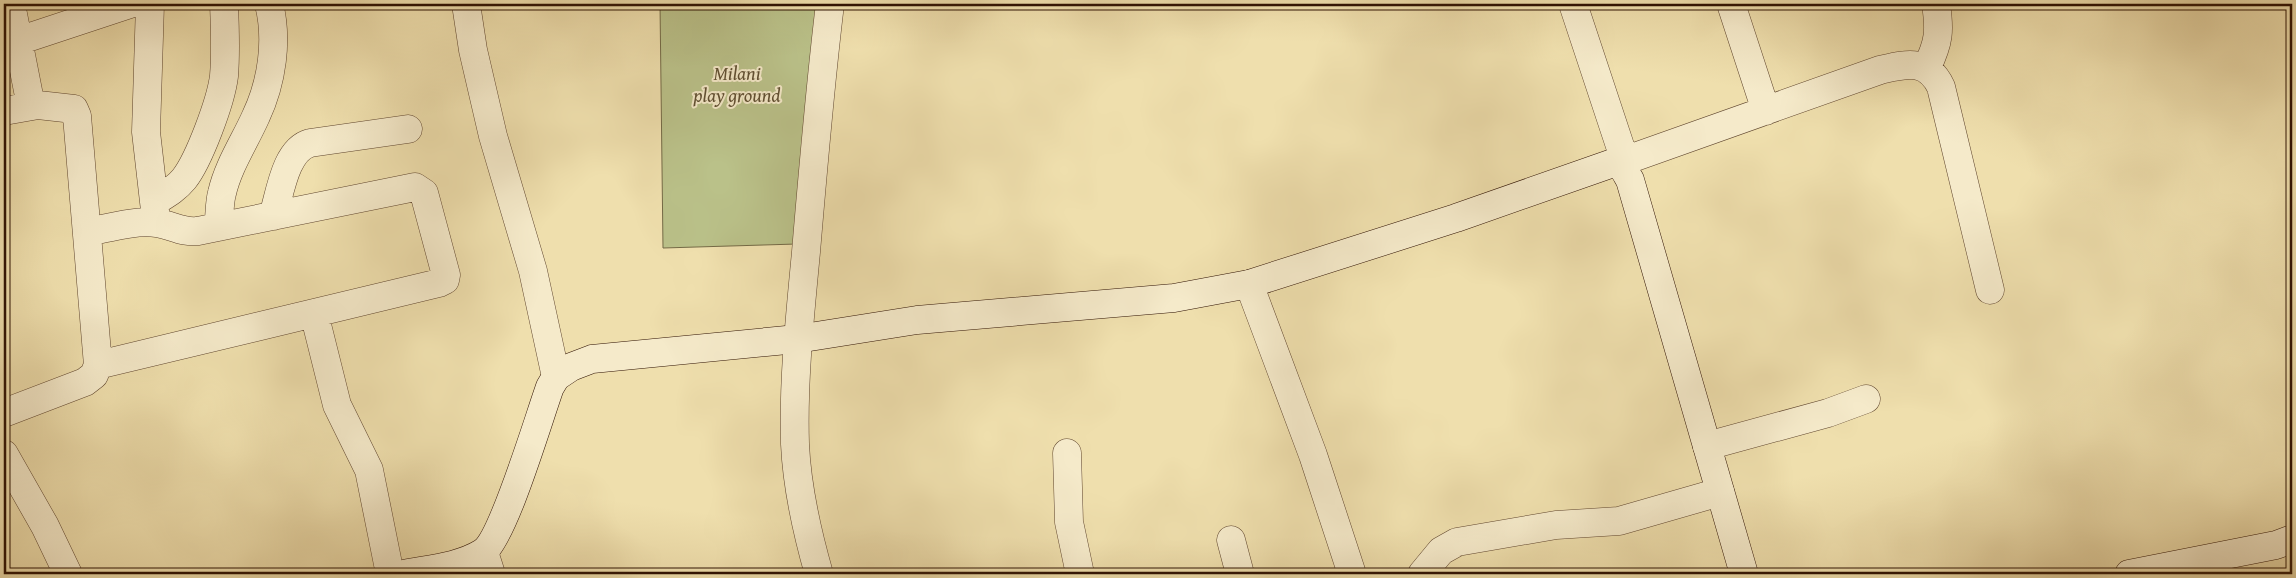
<svg xmlns="http://www.w3.org/2000/svg" width="2296" height="578" font-family="'Gentium Book Plus',serif">
	<style>
		.green { fill: #bac189; stroke: #746a46 }
		.lines { fill: none; stroke-linecap: round; stroke-linejoin: round }
		.street-casing { stroke: #5f452e; stroke-width: 29 }
		.secondary-casing { stroke: #2f1203; stroke-width: 29 }
		.street { stroke: #f5eaca; stroke-width: 28 }
		.secondary { stroke: #f5eaca; stroke-width: 28 }
		.labels { text-anchor: middle; dominant-baseline: central; stroke-width: 4; stroke-linejoin: round; paint-order: stroke }
		.park-label { font-size: 19px; font-style: italic; fill: #604f32; stroke: #f5eaca }
	</style>
	<rect width="100%" height="100%" fill="#efdfad"/>
	<filter id="stains"><feTurbulence type="fractalNoise" baseFrequency=".004" numOctaves="4"/><feColorMatrix values="0 0 0 0 .2 0 0 0 0 .09 0 0 0 0 .02 0 0 0 .5 -.17"/></filter>
	<radialGradient id="worn" r=".72"><stop offset=".6" stop-color="#630" stop-opacity="0"/><stop offset="1" stop-color="#630" stop-opacity=".3"/></radialGradient>
	<!-- green -->
	<path class="green" d="M660,4H821L797,244L663,248Z"/>
	<g class="lines">
		<!-- street casing -->
		<g class="street-casing">
			<path id="street" d="M150,4L146,132L156,219
				M466,4L473,50L493,136L533,271L556,377
				M1573,4L1625,161
				M1731,4L1766,111
				M18,41L130,4
				M1927,67C1939,42 1940,31 1936,4
				M4,111L38,105
				M1618,163L1880,70C1907,64 1927,58 1941,87L1990,290
				M154,202C165,195 176,189 184,179C199,160 221,101 224,76C226,52 225,28 224,4
				M273,216C280,194 285,150 310,143L408,129
				M218,227C220,216 219,204 222,193C228,166 245,141 256,116C272,82 278,40 269,4
				M87,232C109,228 134,220 157,223C172,225 182,233 198,231L415,187L424,193L446,275L445,280L439,283L98,365
				M1249,284L1313,455L1352,574
				M314,313L337,405L369,470L390,574
				M4,413L85,382L94,375L98,365L77,116L74,109L38,105L30,101L11,4
				M1707,446L1828,413L1866,399
				M1067,453L1069,522L1080,574
				M4,454L45,526L68,574
				M1231,540L1240,574
				M484,552L491,574
				M819,574C807,532 797,489 795,444C793,380 800,316 806,252C813,169 820,86 830,4
				M1422,574L1441,551L1457,542L1556,525L1619,521L1720,492"/>
		</g>
		<!-- secondary casing -->
		<g class="secondary-casing">
			<path id="secondary" d="M404,574C429,569 459,567 482,553C503,540 539,417 550,387L556,377L571,367L592,359L797,339L917,320L1174,298L1249,284L1456,218L1613,163C1623,164 1625,172 1630,180L1744,574
				M2129,574L2276,545L2292,539"/>
		</g>
		<!-- street -->
		<use href="#street" class="street"/>
		<!-- secondary -->
		<use href="#secondary" class="secondary"/>
	</g>
	<g class="labels">
		<!-- park labels -->
		<g class="park-label">
			<text x="737" y="73">Milani<tspan x="737" dy="22">play ground</tspan></text>
		</g>
	</g>
	<!-- margin -->
	<rect width="2296" height="578" fill="none" stroke="#efdfad" stroke-width="20"/>
	<rect x="5" y="5" width="2286" height="568" fill="none" stroke="#2f1203" stroke-width="2.5"/>
	<rect x="10" y="10" width="2276" height="558" fill="none" stroke="#2f1203"/>
	<rect width="100%" height="100%" filter="url(#stains)"/>
	<rect width="100%" height="100%" fill="url(#worn)"/>
</svg>
